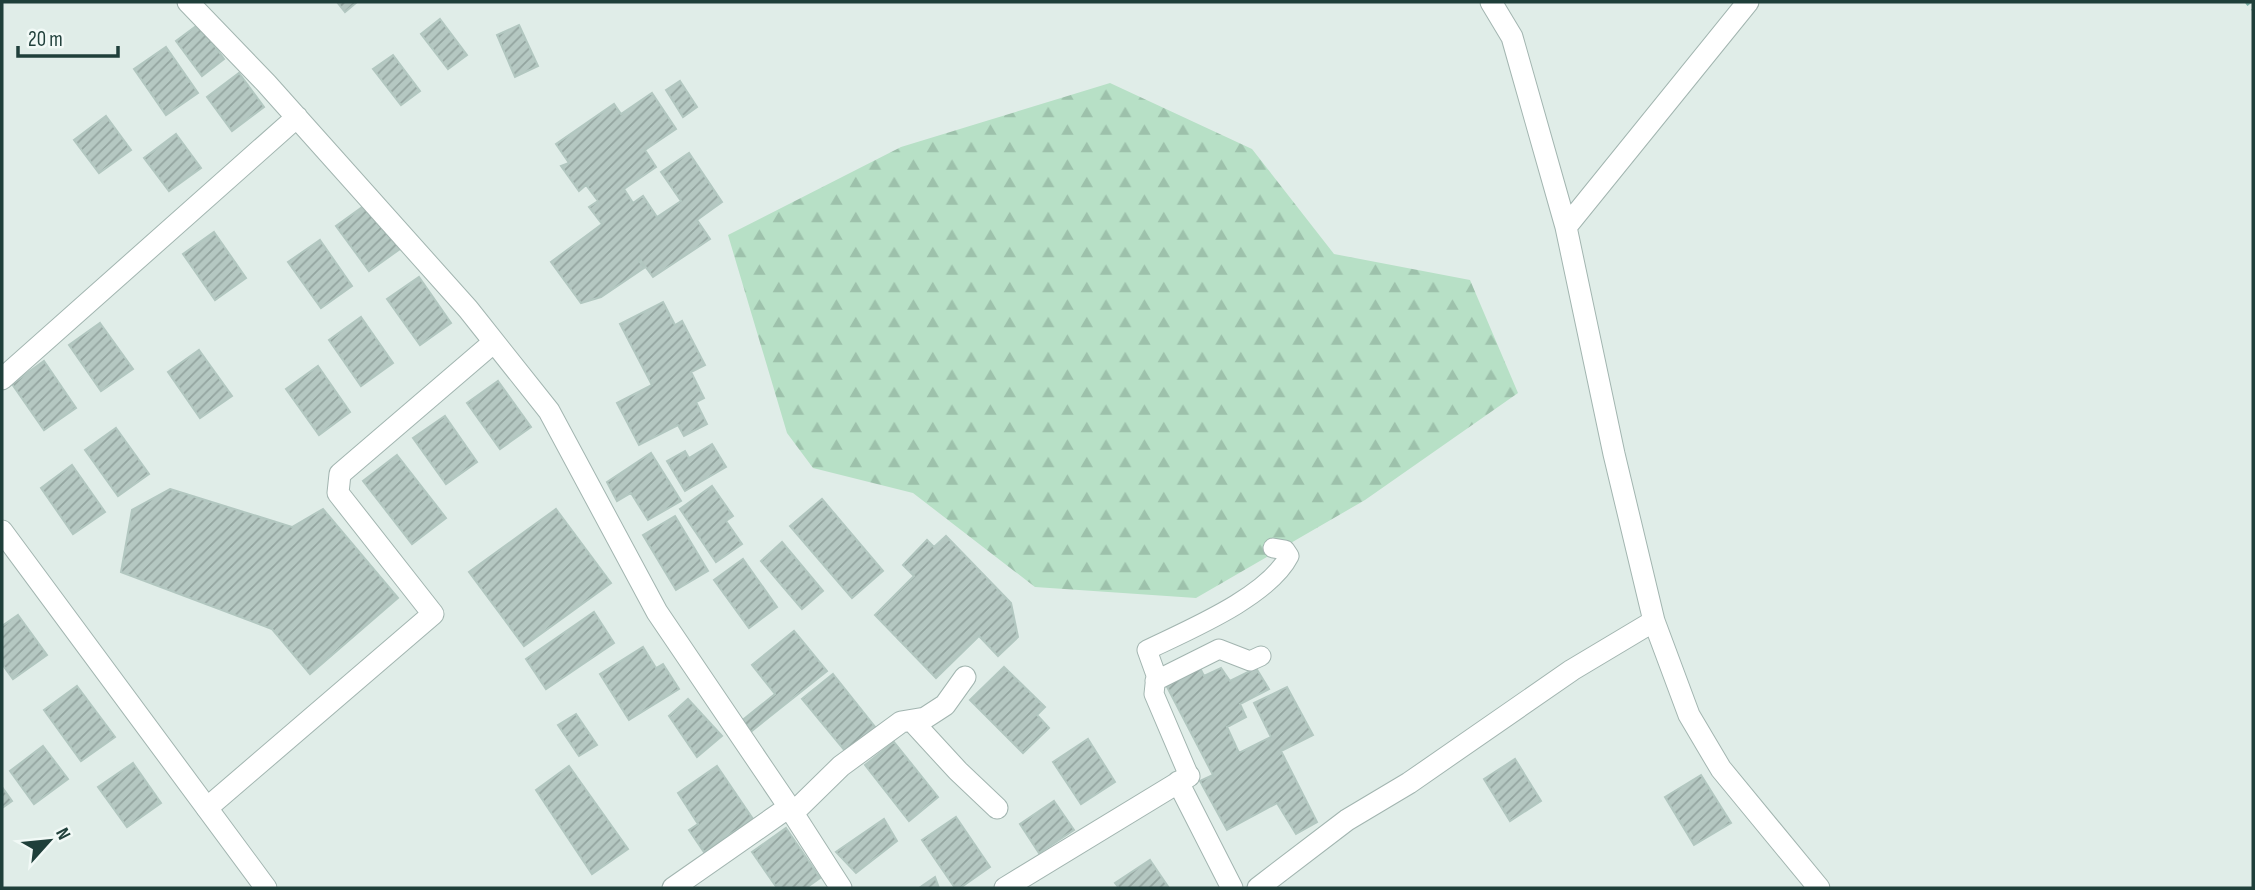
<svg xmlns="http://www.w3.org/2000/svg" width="2255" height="890" font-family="'Sofia Sans Condensed',sans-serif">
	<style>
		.forest { fill: url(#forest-firs) }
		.building { fill: url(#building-hatch); stroke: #b2c7c0; stroke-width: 2 }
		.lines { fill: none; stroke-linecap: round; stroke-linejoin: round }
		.service-casing { stroke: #a2b5b0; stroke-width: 21 }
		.minor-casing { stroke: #a2b5b0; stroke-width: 23 }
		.tertiary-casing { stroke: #a2b5b0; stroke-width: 23 }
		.path { stroke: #7eb3a8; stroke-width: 4.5; stroke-dasharray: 3.5 5; stroke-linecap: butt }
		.service { stroke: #fff; stroke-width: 19 }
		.minor { stroke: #fff; stroke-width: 21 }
		.tertiary { stroke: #fff; stroke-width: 21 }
	</style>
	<defs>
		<pattern id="forest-firs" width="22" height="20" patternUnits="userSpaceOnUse" patternTransform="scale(1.75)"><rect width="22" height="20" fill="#b7e0c6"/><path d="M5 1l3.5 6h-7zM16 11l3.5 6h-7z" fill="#9dc1ab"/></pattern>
		<pattern id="building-hatch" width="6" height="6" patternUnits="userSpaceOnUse" patternTransform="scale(1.75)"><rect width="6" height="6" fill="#b5c8c2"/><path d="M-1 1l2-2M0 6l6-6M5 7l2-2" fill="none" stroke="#93a49f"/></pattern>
	</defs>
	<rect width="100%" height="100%" fill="#e0ede8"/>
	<!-- forest -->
	<path class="forest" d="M1110,83L1252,149L1334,254L1470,280L1518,393L1365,500L1196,598L1035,587L913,493L813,468L787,433L728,235L901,147Z"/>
	<!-- building -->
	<path class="building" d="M337,2H357L345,12Z
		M440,19L467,55L448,69L421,34Z
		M199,24L224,59L202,76L176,41Z
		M519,25L538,66L515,77L497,35Z
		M166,47L198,93L166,115L134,69Z
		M393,55L420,91L401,105L373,69Z
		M239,73L264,107L232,131L207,97Z
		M680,81L697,107L683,117L666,90Z
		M652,93L676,129L645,150L656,167L624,189L633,203L643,196L657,217L681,201L661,172L689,153L722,202L697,220L710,239L653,277L639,258L638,259L644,268L601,297L581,303L551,262L602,224L589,207L598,201L586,185L579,191L561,166L569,163L556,144L614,104L621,114Z
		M106,116L131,150L99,173L74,140Z
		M176,134L201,168L169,191L144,158Z
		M368,203L400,249L369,271L336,226Z
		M214,232L246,278L215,300L183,254Z
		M320,240L352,286L321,308L288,262Z
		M419,277L451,323L420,345L387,299Z
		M663,302L675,325L682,321L705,365L691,372L704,398L696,402L707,424L684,436L678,425L639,445L617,403L652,385L620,324Z
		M361,317L393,363L361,386L329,340Z
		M100,323L133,369L101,391L69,345Z
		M199,350L232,396L200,418L168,372Z
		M44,361L76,408L44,430L12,384Z
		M318,366L350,412L319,435L286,389Z
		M498,381L531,427L500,449L467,403Z
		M445,416L477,462L446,484L413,438Z
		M116,428L149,474L118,496L85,450Z
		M712,444L726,467L685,491L667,461L685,451L689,458Z
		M651,453L681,501L648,520L631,493L617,501L607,482Z
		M397,455L446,518L412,544L363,481Z
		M72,465L105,512L73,534L41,488Z
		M712,486L733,516L726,521L742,544L716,562L680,509Z
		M170,489L292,527L323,509L398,598L310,674L272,629L121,572L132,510Z
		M822,499L883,571L852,598L790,526Z
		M556,509L611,583L524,646L469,572Z
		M675,516L708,571L676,590L643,535Z
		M946,536L1011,603L1018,637L998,656L979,636L936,678L875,615L914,576L903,565L927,540L934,547Z
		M782,542L823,591L802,609L761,561Z
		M743,559L777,607L749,628L714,580Z
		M594,612L614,643L546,689L526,659Z
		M18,615L47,655L13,679L2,664V626Z
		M794,631L827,671L748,734L739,723L775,694L752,665Z
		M643,647L656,668L663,664L679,689L629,720L600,674Z
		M1004,667L1045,707L1037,715L1049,728L1023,753L970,700Z
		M1200,668L1204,676L1221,668L1230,681L1256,668L1269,689L1240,704L1246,717L1227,727L1239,753L1271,737L1254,703L1287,687L1313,735L1281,751L1317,822L1296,834L1277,803L1227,830L1200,781L1213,775L1166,685Z
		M833,674L876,728L846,752L802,699Z
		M77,686L115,737L81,761L44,710Z
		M688,699L722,736L697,757L669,716Z
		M576,714L597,745L579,756L558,725Z
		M1088,739L1115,782L1081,804L1053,762Z
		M894,742L938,797L909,821L865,765Z
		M43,746L68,779L34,804L10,771Z
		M1515,759L1541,801L1510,821L1484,779Z
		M133,763L161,803L127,827L98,787Z
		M569,766L628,849L592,874L536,790Z
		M717,766L753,819L704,852L689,830L698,824L678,793Z
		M1701,775L1731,823L1694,845L1665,797Z
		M2,787L12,801L2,808Z
		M1054,801L1074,830L1039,853L1020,824Z
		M956,817L990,867L960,888H955L922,840Z
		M884,819L897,841L856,873L836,852Z
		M786,828L820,878L806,888H777L752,852Z
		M1150,860L1169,888H1119L1115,883Z
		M935,877L939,888H919Z"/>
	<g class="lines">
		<!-- service casing -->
		<g class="service-casing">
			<path id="service" d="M1155,681L1219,649L1250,661L1261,656
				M1189,776L1154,694L1156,675L1147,650C1188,630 1268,597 1289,556L1285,550L1273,548"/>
		</g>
		<!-- minor casing -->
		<g class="minor-casing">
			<path id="minor" d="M188,2L266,83L468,309L549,411L657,612L789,807L841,888
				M1491,2L1512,37L1566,227L1614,454L1654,621L1689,715L1721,769L1819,888
				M1566,227L1748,2
				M2,379L297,117
				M912,721L958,771L997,808
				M1178,782L1232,888
				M207,808L433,614L338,493L340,474L494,342
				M793,813L841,766L901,722L925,718L945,705L965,677
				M673,888L789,807
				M1005,888L1189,776
				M1258,888L1347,820L1409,783L1572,670L1654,621"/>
		</g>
		<!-- tertiary casing -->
		<g class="tertiary-casing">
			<path id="tertiary" d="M2,531L266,888"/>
		</g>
		<!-- path -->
		<path class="path" d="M2247,2L2253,9"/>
		<!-- service -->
		<use href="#service" class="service"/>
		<!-- minor -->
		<use href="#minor" class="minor"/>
		<!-- tertiary -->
		<use href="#tertiary" class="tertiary"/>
	</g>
	<!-- border -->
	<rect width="2255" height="890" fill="none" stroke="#1f3f3a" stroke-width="7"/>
	<!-- north arrow -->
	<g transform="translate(49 841) rotate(63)" stroke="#f1f9f6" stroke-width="5" paint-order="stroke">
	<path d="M0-5L12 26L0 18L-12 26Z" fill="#1f3f3a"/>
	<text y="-10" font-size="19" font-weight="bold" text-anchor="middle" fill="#1f3f3a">N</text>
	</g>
	<!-- scale -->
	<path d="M18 46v10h100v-10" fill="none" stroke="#1f3f3a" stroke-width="3.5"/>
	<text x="28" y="46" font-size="21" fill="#1f3f3a" stroke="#f1f9f6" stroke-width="5" paint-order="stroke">20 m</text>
</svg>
